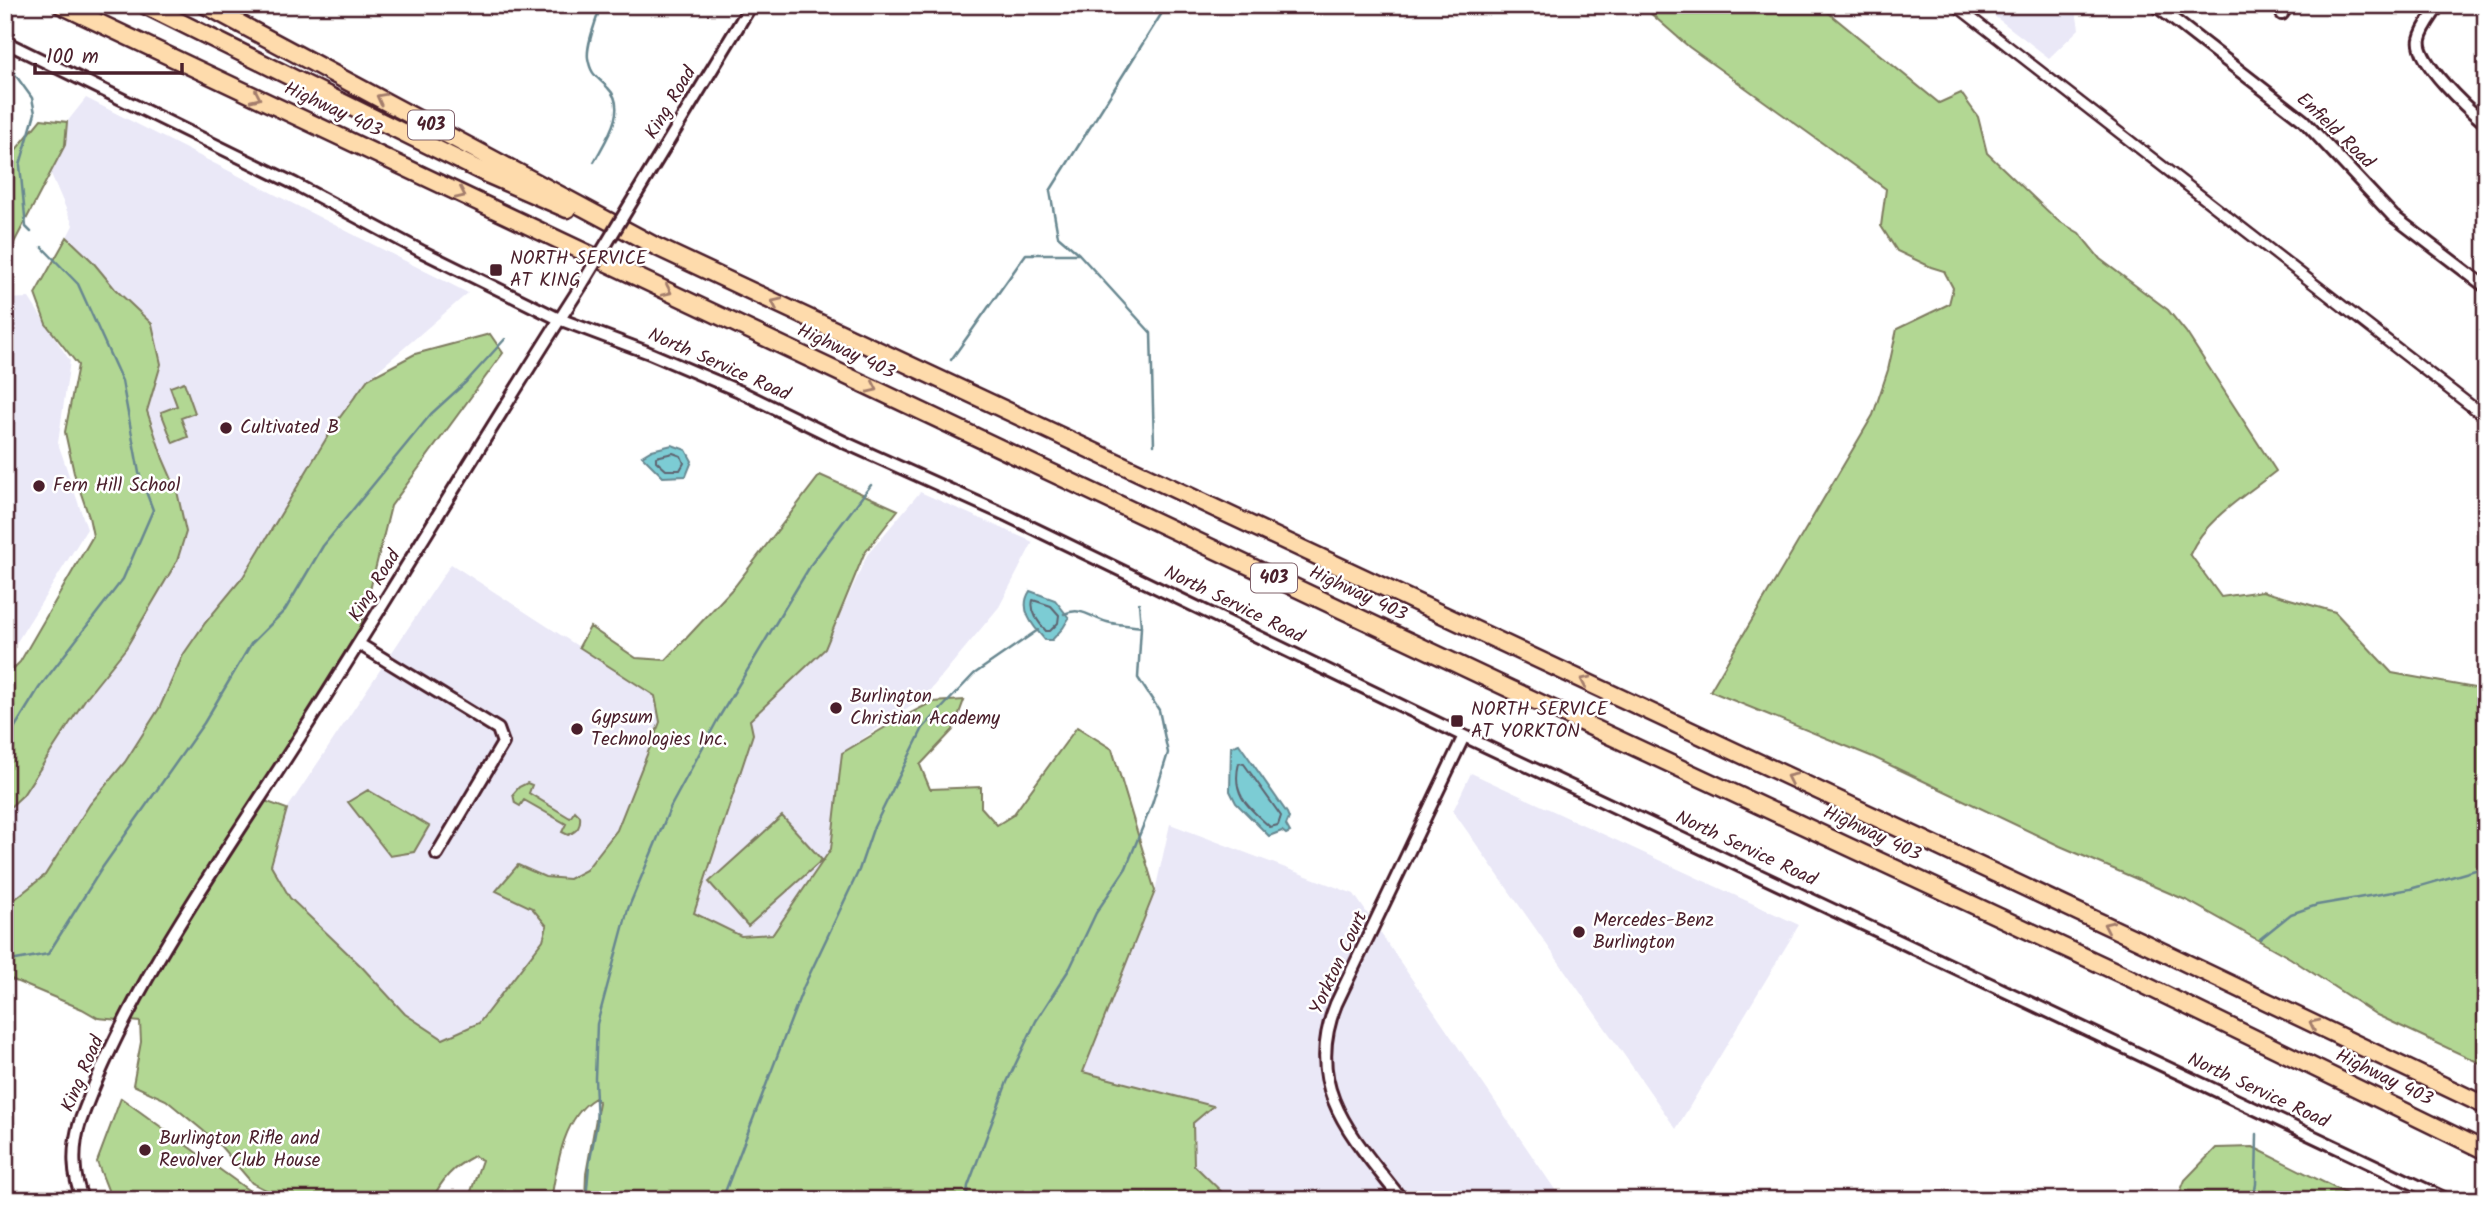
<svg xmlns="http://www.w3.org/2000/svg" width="2491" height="1205" font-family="Kalam,sans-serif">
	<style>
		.built { fill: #eae8f7 }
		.green { fill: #b2d793; stroke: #7e7b5f; stroke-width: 2 }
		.water { fill: #7bccd4; stroke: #678790; stroke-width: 2 }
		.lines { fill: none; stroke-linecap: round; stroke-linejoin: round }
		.shore { stroke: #5e646f; stroke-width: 2 }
		.stream { stroke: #678790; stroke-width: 2.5 }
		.minor-casing { stroke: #4a1f2b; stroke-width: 16 }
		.highway-casing { stroke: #4a1f2b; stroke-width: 21 }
		.minor { stroke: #fff; stroke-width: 10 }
		.highway { stroke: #fedbac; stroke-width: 16 }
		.rail { stroke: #4a1f2b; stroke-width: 2.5 }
		.minor-bridge-casing { stroke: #4a1f2b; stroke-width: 16; stroke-linecap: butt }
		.minor-bridge { stroke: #fff; stroke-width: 10 }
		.oneway { stroke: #a47d6c }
		.poi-dot { fill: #4a1f2b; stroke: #fff; stroke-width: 2.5 }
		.labels { text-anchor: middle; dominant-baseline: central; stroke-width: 5; stroke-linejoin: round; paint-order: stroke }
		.shield { fill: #fff; stroke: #80626b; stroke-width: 2 }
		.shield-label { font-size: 18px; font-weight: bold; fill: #4a1f2b }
		.street-label { font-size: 19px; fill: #4a1f2b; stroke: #fff }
		.poi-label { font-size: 19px; fill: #4a1f2b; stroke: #fff; text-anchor: start }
	</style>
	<rect width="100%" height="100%" fill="#fff"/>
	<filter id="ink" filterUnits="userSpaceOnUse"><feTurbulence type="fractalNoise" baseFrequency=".0143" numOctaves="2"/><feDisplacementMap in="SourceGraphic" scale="14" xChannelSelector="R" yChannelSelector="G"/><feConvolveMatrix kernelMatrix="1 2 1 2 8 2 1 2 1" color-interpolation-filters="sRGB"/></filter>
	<g filter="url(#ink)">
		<!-- built -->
		<path class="built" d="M1980,5H2075L2079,29L2049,58Z
			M86,98L468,293L368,379L335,424L243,577L205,623L183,655L160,707L125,762L90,804L45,875L5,907V812L23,795L86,698L126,648L177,561L186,533L177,491L163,459L147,411L161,364L115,289L92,261L67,237L73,225L51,174L65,145L67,122Z
			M29,298L70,361L58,443L87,529L5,661V299Z
			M920,492L1033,542L999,607L926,695L842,753L831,849L772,934L741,936L694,913L753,734L750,720L825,649L867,555Z
			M451,564L655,696L660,722L617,830L586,870L569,879L545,877L518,865L496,891L532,908L547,926L543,940L479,1023L443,1040L405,1014L361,966L290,898L271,865L287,809Z
			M1471,773L1799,925L1676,1129L1453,811Z
			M1170,824L1354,894L1562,1200H1230L1194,1165L1193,1123L1212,1106L1083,1072L1155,891Z"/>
		<!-- green -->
		<path class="green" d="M1641,5H1819L1939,103L1961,93L1978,117L1987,153L2057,220L2079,233L2100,259L2168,310L2186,332L2276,471C2246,495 2206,518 2190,554L2221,597L2262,591L2335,612L2392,673L2486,690V1066L2377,1015L2290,958L2188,901L2060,846L1873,757L1710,691L1873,415L1888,370L1897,329L1949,304L1953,288L1944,271L1931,267L1897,251L1881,226L1886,189L1689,47Z
			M41,119L67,122L65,145L5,260V163Z
			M67,237L92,261L115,289L152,324L161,364L147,411L163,459L177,491L186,532L177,561L126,648L86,698L23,795L5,812V677L20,662L93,536L89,517L74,473L65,432L78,365L46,324L35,294Z
			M490,334L503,353L391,506L361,626L299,728L262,800L287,809L271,865L290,898L361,966L405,1014L443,1039L479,1023L543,940L547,926L532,908L496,891L518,865L545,877L569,879L586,870L617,830L660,722L655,696L579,647L590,627L636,658L666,660L735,586L820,475L898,510L864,554L825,649L750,720L753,734L694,913L741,936L773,934L831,849L842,753L899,719L932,702L964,700L953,730L920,765L930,789L981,787V807L997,825L1013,815L1077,727L1112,749L1155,891L1083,1072L1213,1106L1193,1123L1194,1165L1230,1200H585L586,1174L599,1102L595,1098C563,1117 557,1165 551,1200H468L482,1160L474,1156C453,1167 442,1179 432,1200H280L278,1196L252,1183L217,1142L166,1100L133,1085L141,1042L140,1022L98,1018L82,1009L6,977L5,907L45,875L90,804L125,762L160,707L183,655L205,623L243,577L335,424L368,379L415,354Z
			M184,382L195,413L181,418L188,437L173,443L161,412L177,406L170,387Z
			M527,783L532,785L529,793L570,818L575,811L580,816C581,826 578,831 568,835L562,832L566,824L524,800L520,806L515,803L513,794L519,787Z
			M368,790L429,826L414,852L390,856L348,802Z
			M782,816L822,860L748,926L709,882Z
			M121,1098L262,1200H112L97,1162Z
			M2253,1147L2359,1200H2177L2185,1180L2216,1148Z"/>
		<!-- water -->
		<path class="water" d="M672,445L686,450L692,461L686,476L663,477L642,456L652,450Z
			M1030,591L1055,600L1069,618L1063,628L1052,640H1045C1033,626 1018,609 1030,591Z
			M1239,744L1287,813L1289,818L1286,825L1290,832L1286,834L1282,831L1269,836L1236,803L1230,791L1231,747Z"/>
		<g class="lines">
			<!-- shore -->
			<path class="shore" d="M673,453L681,456L684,463L680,470H666L656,461V457Z
				M1033,600L1051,606L1059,615L1058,623L1050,631H1046C1039,623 1030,612 1033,600Z
				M1239,763L1244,764L1281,816L1278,825L1270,827C1248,807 1231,795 1239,763Z"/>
			<!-- stream -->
			<path class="stream" d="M5,67L14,73L32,98L35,113L20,165L26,227L31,232
				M594,162C605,141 629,109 608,88C597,76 591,76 588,58C586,45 597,18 601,5
				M951,360L1026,254H1079
				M1154,445L1151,333L1079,254L1058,236L1050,191L1167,5
				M1064,614C1082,606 1091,618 1107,622C1118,625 1130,625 1141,627
				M5,743L39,688L123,579L153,510L139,473L122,381L78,284L42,247
				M2260,939L2291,914L2317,905L2410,889L2486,867
				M5,962L48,954L102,868L204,723L251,644L285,610L323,546L431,414L466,382L505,339
				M586,1200L589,1165L597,1123L595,1078L597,1024L628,909L671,806L718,719L812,563L871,485
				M722,1200L804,986L859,870L873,829L923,728L974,674L1038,630
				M966,1200L968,1186L1007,1082L1036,1021L1070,968L1096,913L1126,868L1152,804L1168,753L1159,710L1138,678L1141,627L1139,603
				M2253,1200L2256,1184L2257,1134"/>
			<!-- minor casing -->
			<g class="minor-casing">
				<path id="minor" d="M2155,5L2303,120L2393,216L2486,287
					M2439,5C2433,15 2422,28 2420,39C2415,61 2469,110 2486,124
					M2282,14L2288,5
					M5,42L295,184L423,252L559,319L647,352L739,391L848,444L1008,516L1464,736L2448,1200
					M637,193L751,5
					M359,644L498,729L503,743L437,854
					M83,1200C72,1176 72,1147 80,1122C130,983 227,852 306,727C399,581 487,432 581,286
					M1402,1200C1353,1137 1302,1088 1336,1004L1464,736"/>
			</g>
			<!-- highway casing -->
			<g class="highway-casing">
				<path id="highway" d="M61,5L1510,689L2130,978L2486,1151
					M145,5L489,175L567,209
					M205,5L657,247L2140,941L2486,1106"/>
			</g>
			<!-- minor -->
			<use href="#minor" class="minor"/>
			<!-- highway -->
			<use href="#highway" class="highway"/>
			<!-- rail -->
			<path class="rail" d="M1946,5L2486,425
				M1964,5L2486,410"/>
			<!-- minor-bridge casing -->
			<g class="minor-bridge-casing">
				<path id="minor-bridge" d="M581,286L637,193"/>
			</g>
			<!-- minor-bridge -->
			<use href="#minor-bridge" class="minor-bridge"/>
		</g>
		<!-- one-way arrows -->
		<defs><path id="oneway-chevron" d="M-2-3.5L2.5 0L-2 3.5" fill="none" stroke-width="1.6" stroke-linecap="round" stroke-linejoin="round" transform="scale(1.75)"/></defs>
		<g class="oneway">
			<use href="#oneway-chevron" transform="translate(256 97) rotate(25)"/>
			<use href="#oneway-chevron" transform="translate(381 98) rotate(-152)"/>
			<use href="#oneway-chevron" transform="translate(461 194) rotate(25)"/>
			<use href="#oneway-chevron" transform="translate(667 291) rotate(25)"/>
			<use href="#oneway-chevron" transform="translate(776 303) rotate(-155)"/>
			<use href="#oneway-chevron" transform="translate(873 388) rotate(25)"/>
			<use href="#oneway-chevron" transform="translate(1585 681) rotate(-155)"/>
			<use href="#oneway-chevron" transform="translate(1791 778) rotate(-155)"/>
			<use href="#oneway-chevron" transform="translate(2108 926) rotate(-155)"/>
			<use href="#oneway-chevron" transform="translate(2314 1024) rotate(-154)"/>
		</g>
	</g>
	<!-- markers -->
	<g class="poi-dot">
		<rect x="489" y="263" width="14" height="14" rx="3.5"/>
		<circle cx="226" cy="428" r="7"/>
		<circle cx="39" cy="486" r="7"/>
		<circle cx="836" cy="708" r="7"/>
		<rect x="1450" y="714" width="14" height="14" rx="3.5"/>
		<circle cx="577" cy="729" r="7"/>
		<circle cx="1579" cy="932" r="7"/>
		<circle cx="145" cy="1150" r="7"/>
	</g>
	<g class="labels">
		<!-- shield labels -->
		<g class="shield">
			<rect x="408" y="110.5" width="46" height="29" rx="5"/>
			<rect x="1251" y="563.5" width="46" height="29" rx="5"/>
		</g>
		<g class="shield-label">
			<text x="431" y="125">403</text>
			<text x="1274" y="578">403</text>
		</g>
		<!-- street labels -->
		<g class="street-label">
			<text transform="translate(671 103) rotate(-59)">King Road</text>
			<text transform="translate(333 110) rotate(25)">Highway 403</text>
			<text transform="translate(2335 131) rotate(44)">Enfield Road</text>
			<text transform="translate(846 352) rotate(25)">Highway 403</text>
			<text transform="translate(719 365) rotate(24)">North Service Road</text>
			<text transform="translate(375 586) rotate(-58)">King Road</text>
			<text transform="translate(1358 594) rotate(25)">Highway 403</text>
			<text transform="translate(1234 605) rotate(26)">North Service Road</text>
			<text transform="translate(1872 834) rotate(25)">Highway 403</text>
			<text transform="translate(1746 849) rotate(25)">North Service Road</text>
			<text transform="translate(1339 963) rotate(-65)">Yorkton Court</text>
			<text transform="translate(83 1074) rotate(-67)">King Road</text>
			<text transform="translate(2384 1078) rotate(26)">Highway 403</text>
			<text transform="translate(2258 1091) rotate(25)">North Service Road</text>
		</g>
		<!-- poi labels -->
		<g class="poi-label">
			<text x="510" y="259">NORTH SERVICE<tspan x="510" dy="22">AT KING</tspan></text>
			<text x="240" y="428">Cultivated B</text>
			<text x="53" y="486">Fern Hill School</text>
			<text x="850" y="697">Burlington<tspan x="850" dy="22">Christian Academy</tspan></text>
			<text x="1471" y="710">NORTH SERVICE<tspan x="1471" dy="22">AT YORKTON</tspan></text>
			<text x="591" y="718">Gypsum<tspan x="591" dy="22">Technologies Inc.</tspan></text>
			<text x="1593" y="921">Mercedes-Benz<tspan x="1593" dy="22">Burlington</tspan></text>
			<text x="159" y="1139">Burlington Rifle and<tspan x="159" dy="22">Revolver Club House</tspan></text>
		</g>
	</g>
	<!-- margin -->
	<rect width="2491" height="1205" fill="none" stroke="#fff" stroke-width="28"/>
	<rect x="14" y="14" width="2463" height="1177" fill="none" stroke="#4a1f2b" stroke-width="2.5" filter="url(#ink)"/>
	<!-- scale -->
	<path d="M35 63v10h147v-10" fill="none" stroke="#4a1f2b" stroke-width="3.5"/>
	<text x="46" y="63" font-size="21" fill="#4a1f2b" stroke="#ffffff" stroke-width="5" paint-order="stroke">100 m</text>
</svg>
